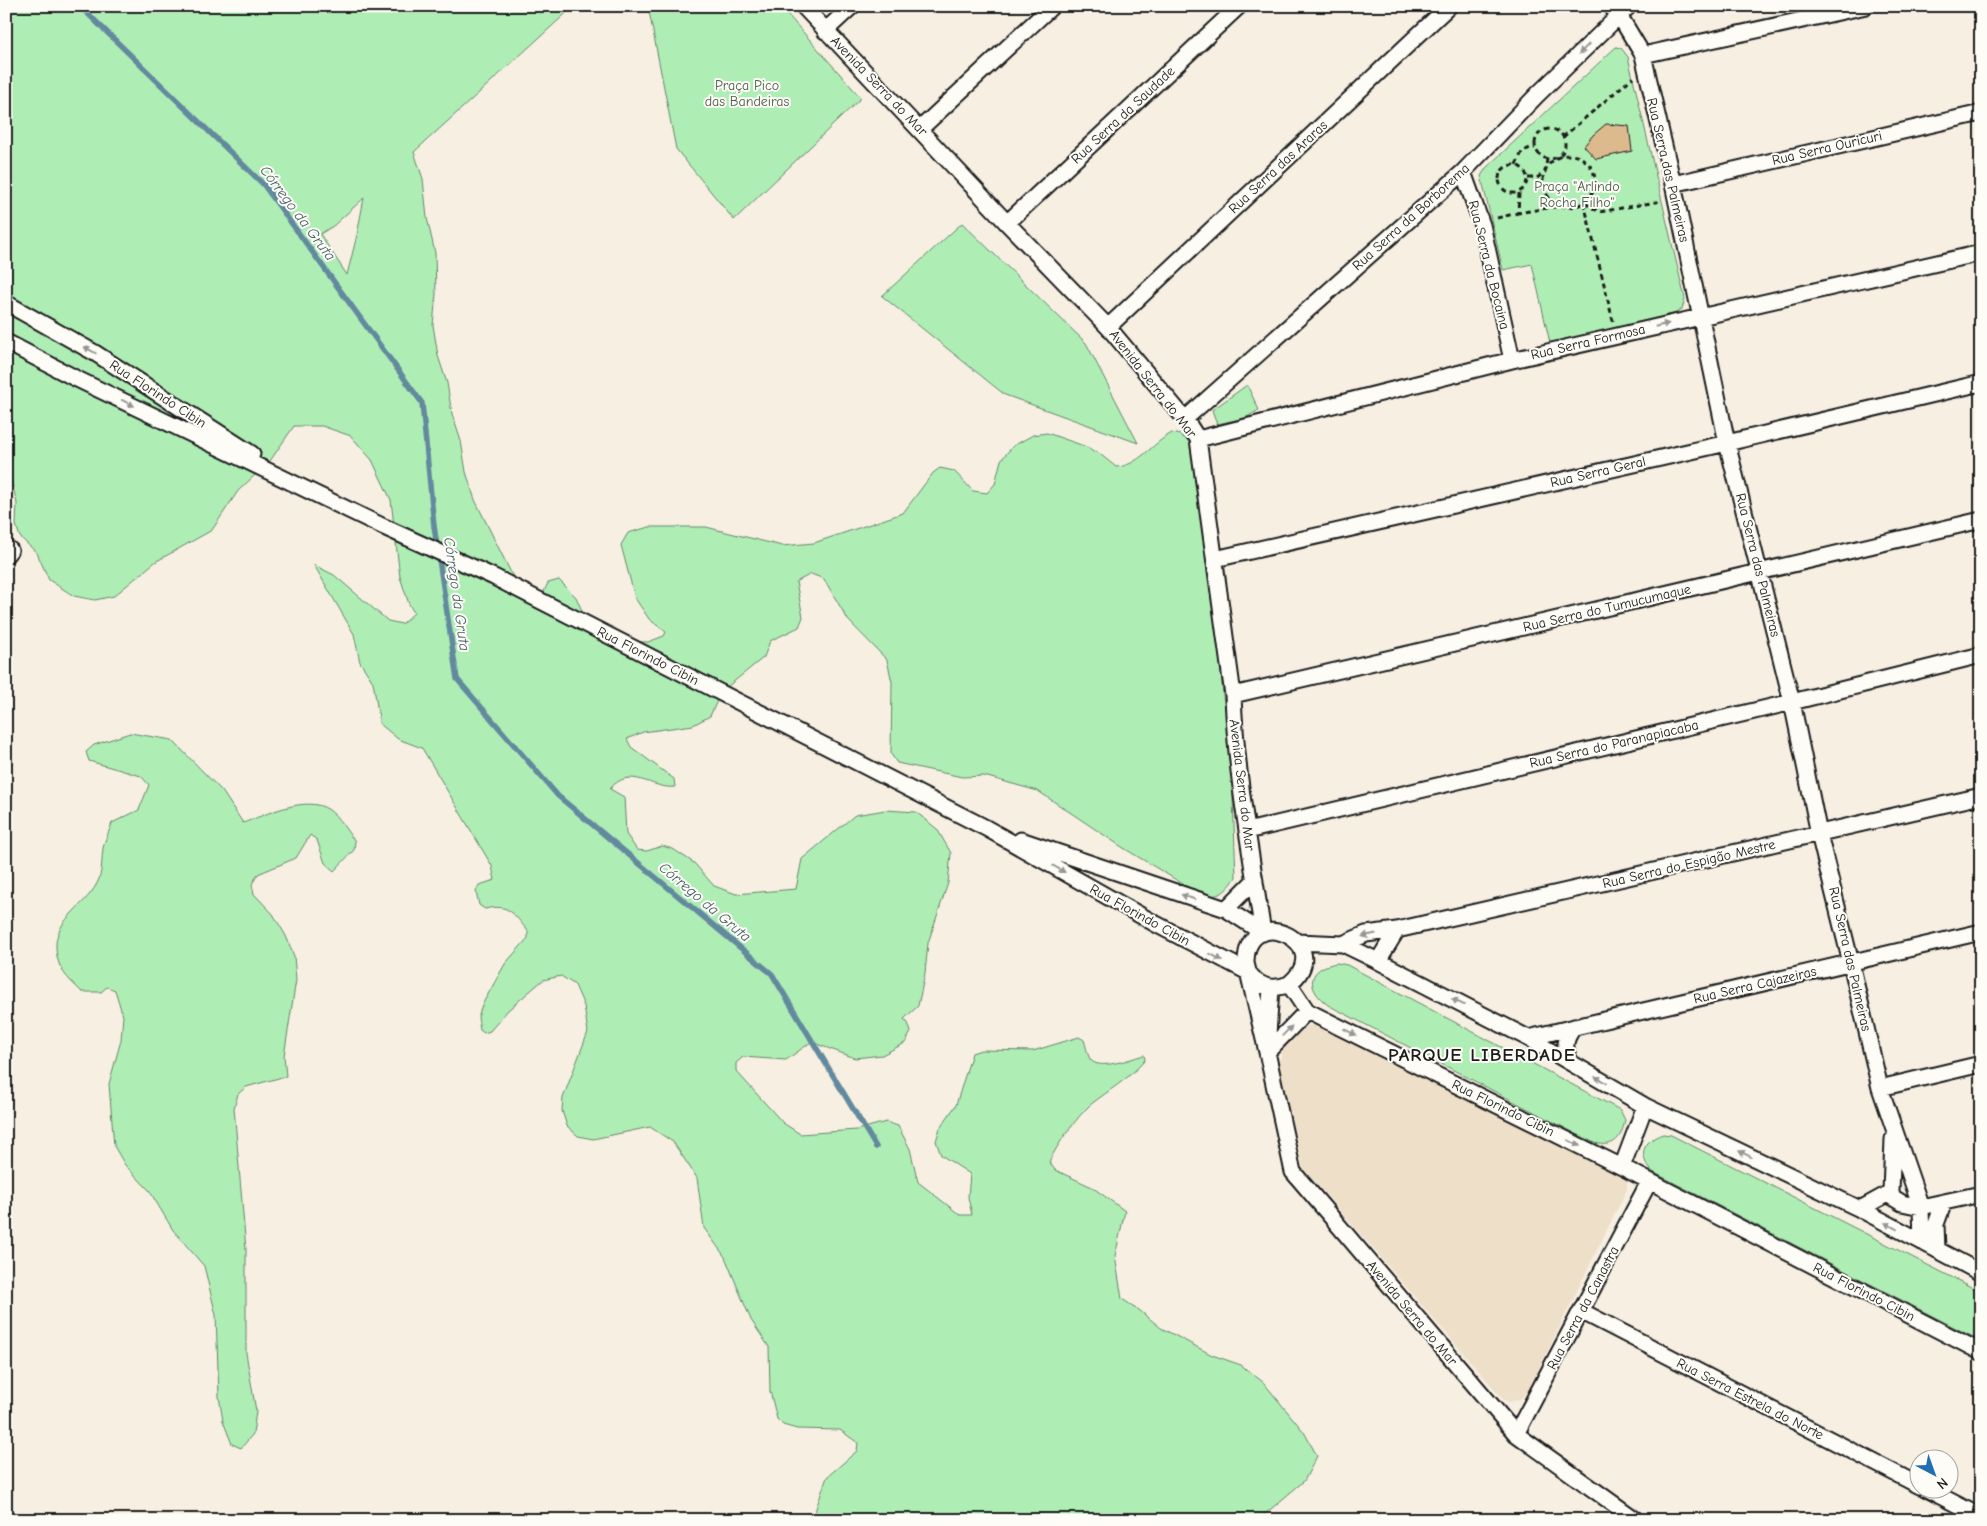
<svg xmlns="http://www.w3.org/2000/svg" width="1987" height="1526" font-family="'Comic Neue',sans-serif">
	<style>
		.built { fill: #eedfc9 }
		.green { fill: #aeeeb5; stroke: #658568; fill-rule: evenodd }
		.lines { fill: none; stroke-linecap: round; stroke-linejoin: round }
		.stream { stroke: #63899e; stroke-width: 5.5 }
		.building { fill: #dcba8e; stroke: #1c1c1c }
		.street-casing { stroke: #1c1c1c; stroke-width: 19 }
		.path { stroke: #1c1c1c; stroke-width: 3; stroke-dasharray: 5 4; stroke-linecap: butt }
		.street { stroke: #fdfcf7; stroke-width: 15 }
		.oneway { fill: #989794 }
		.labels { text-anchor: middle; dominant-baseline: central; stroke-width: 4; stroke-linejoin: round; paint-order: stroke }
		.park-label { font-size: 14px; fill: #485b4a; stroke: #fdfcf7 }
		.street-label { font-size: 14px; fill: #1c1c1c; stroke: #fdfcf7 }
		.water-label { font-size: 15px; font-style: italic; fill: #465b68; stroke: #fdfcf7 }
		.district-label { font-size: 19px; font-weight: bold; letter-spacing: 1px; fill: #1c1c1c; stroke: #fdfcf7 }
	</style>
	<rect width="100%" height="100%" fill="#f6efe2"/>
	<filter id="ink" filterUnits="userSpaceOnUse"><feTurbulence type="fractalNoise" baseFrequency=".02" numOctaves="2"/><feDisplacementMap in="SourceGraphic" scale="10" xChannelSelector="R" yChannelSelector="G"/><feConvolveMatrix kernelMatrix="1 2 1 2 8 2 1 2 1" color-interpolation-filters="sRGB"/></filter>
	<g filter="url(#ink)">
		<!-- built -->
		<path class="built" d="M1314,1025L1619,1172L1627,1179V1189L1528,1391L1520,1399L1509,1402L1504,1400L1303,1168L1279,1065L1284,1045L1292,1034L1307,1026Z"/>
		<!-- green -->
		<path class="green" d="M6,6H574L414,152L423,179L427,218L435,253L436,294L433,325L438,356L447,383L452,414L461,441L466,472L475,500L514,579L540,600L548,583L559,580L576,597L586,620L618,641L648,642L664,636L666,632L649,619L635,598L621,545L628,533L649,527H706L782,546L814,543L903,513L933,473L940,468L954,471L973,491L987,493L995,484L1001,460L1013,446L1033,435L1047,433L1087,447L1093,452L1096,451L1116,467C1139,466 1152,443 1172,433L1180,435L1190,442L1217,626L1223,696L1231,746L1236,877C1226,892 1220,898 1201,895L1122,847L1038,791L984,776L962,777L897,763L891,754L892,682L887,660L848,620L824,579L811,574L796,582L803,617L799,627L770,641L764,657L721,692L710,716L693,725L643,732L627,739L631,747L674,779L675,787C652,790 630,764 610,789L624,797L626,834L637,850L647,851L662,846L673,849L694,863L714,886L736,894L796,889L802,859L855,815L886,810L916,812L937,829L951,853L948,883L928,943L925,973L918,1006L904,1019L908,1023L911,1032L905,1043L882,1055L855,1058L811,1042L786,1060L743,1057L736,1063V1071L783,1123L800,1134L857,1130L886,1122L898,1126L910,1149L918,1182L960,1215H972L968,1197L970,1174L941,1155L936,1141L940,1128L956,1105L972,1053L981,1050L1033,1051L1079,1037L1084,1040C1086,1045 1087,1054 1090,1059C1098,1072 1133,1058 1144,1055L1145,1060C1130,1078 1109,1090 1090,1105C1077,1117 1056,1146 1049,1162L1055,1170L1092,1187L1125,1211L1115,1256L1122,1299L1139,1310L1161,1328L1212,1355L1241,1365L1263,1382L1304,1432L1317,1456L1304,1481L1258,1520H812L827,1477L857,1451L858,1443L840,1430L797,1429L783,1425L777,1419L770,1391L769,1347L751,1320L725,1257L704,1228L697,1178L673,1142L650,1127L593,1139L578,1136L567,1126L562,1111L563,1098L588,1032L584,1006L575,985L561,976L543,980L508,1010L490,1031L484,1033L480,1030L478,1017L482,1005L505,964L528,938V931C513,914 510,903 485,909L479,905L476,891L479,885L495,880L492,866L422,748L398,739L380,724L373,682L360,662L354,634L314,565L334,575L388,621L402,624L414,613L409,604L400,577L391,500L372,460L351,436L322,426H294L270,461L238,491L212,530L155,562L114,596L95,600L74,596L49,580L37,553L20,537L16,525L17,503L11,480L6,472ZM364,198L357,235L347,275L320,234L333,226Z
			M648,6H780L861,98L734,220L676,149Z
			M1616,47L1621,48L1628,57L1685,299L1682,309L1676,313L1550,343L1532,264L1503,270L1481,176L1486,168Z
			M962,223L1086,343L1138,443L1005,395L882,296Z
			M1247,385L1259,410L1245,418L1217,424L1212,410Z
			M130,733L172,740L222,791L243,823C265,815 307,794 329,810C339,817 347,832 355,841L354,850L334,871L325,863L317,840L310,835L296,858L258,874L252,884L254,894L273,914L286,936L294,956L296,980L284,1056L286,1076L246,1087L238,1094L234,1108L246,1250V1353L256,1411L253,1434L241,1448L232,1444L223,1421L219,1396L216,1315L204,1266L173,1230L149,1190L125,1165L114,1146L109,1084L121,1040L123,1016L115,990L107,987L101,992H82C67,978 57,969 56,948C54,918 89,905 99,879C103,868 101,855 104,844C106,837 110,830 112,823L139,810L149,785L141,776L89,761L86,752L94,745Z
			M1337,963L1347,965L1620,1110L1625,1120C1621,1140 1613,1149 1592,1142L1328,1005C1305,988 1307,968 1337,963Z
			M1663,1134L1671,1135L1981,1292V1341L1653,1172C1637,1156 1642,1141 1663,1134Z"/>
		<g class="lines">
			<!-- stream -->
			<path class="stream" d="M80,6L263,184L422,403L434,526L457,679L558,796L772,974L876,1147"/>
		</g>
		<!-- building -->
		<path class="building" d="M1606,124L1629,126L1632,151L1596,159L1584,146L1593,135Z"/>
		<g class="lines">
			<!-- street casing -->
			<g class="street-casing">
				<path id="street" d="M803,6L1007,223L1108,327L1185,419L1198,439L1233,695C1236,775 1251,854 1263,933
					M1611,6L1619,15L1643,55L1673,184L1727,443L1792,702L1819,834L1851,963L1880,1088L1921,1207L1922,1242
					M825,31L852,6
					M1643,55L1866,6
					M920,129L1052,6
					M1463,172L1482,225L1512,360
					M1673,184L1981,113
					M1007,223L1239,6
					M6,303L95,353L252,454
					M1108,327L1449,6
					M6,342L75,378L384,527L494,577L986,828L1154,923L1248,972C1259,987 1272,991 1289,984L1307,1011L1622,1167L1981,1352
					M1185,419L1463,172L1537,95L1629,6
					M1198,439L1512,360L1981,253
					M6,548L10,550L6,555
					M1215,559L1727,443L1981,383
					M1233,695L1981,520
					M1247,831L1792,702L1981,655
					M1021,840L1226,909L1263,933
					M1226,909L1255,880
					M1298,942L1343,944L1378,961L1528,1038L1645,1106L1860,1209L1981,1273
					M1343,944L1366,934L1397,930L1981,796
					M1378,961L1397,930
					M1289,984C1339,943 1246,900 1246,963L1267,1052L1293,1172L1516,1434L1636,1520
					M1268,1035L1271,988
					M1528,1038L1981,932
					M1267,1052L1307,1011
					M1570,1062C1564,1047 1564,1040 1574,1027
					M1880,1088L1981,1064
					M1622,1167L1645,1106
					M1887,1194L1902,1203L1921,1207L1981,1194
					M1860,1209L1891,1192L1893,1139
					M1937,1250L1936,1224L1944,1202
					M1581,1311L1920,1486
					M1516,1434L1649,1182
					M1925,1488L1981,1517"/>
			</g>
			<!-- path -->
			<path class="path" d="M1535 144a15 15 0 1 1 30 0a15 15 0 1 1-30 0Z
				M1563,137L1633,77
				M1543 181a26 26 0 1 1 52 0a26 26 0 1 1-52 0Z
				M1499 179a14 14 0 1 1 28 0a14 14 0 1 1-28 0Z
				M1516,165L1522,152L1530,148H1535
				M1528,178H1537L1545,172L1547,159
				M1519,193L1518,213L1560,206
				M1584,203L1613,321
				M1585,203L1599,212L1662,201
				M1497,218L1518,213"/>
			<!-- street -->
			<use href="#street" class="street"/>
		</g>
		<!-- one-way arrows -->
		<defs><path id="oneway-solid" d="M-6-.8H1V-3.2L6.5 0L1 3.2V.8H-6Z" transform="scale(1.25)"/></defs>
		<g class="oneway">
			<use href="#oneway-solid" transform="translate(1584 49) rotate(136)"/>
			<use href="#oneway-solid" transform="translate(1662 325) rotate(-13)"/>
			<use href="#oneway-solid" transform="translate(90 350) rotate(-150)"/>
			<use href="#oneway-solid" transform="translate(128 403) rotate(26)"/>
			<use href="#oneway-solid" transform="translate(1059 869) rotate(30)"/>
			<use href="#oneway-solid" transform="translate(1188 897) rotate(-161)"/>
			<use href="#oneway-solid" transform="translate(1369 935) rotate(168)"/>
			<use href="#oneway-solid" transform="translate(1216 957) rotate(28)"/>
			<use href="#oneway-solid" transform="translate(1458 1002) rotate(-153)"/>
			<use href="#oneway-solid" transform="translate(1287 1031) rotate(-46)"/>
			<use href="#oneway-solid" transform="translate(1350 1032) rotate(26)"/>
			<use href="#oneway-solid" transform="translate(1601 1080) rotate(-150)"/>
			<use href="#oneway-solid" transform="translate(1574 1143) rotate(26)"/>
			<use href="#oneway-solid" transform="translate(1745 1154) rotate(-154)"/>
			<use href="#oneway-solid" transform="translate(1891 1226) rotate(-152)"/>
		</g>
	</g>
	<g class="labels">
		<!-- park labels -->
		<g class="park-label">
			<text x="747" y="85">Praça Pico<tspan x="747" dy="16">das Bandeiras</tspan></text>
			<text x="1577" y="186">Praça "Arlindo<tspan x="1577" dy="16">Rocha Filho"</tspan></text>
		</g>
		<!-- street labels -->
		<g class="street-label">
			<text transform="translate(879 86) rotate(46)">Avenida Serra do Mar</text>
			<text transform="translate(1123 115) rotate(-43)">Rua Serra da Saudade</text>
			<text transform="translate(1827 148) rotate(-13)">Rua Serra Ouricuri</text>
			<text transform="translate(1278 167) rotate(-43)">Rua Serra das Araras</text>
			<text transform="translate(1668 170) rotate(77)">Rua Serra das Palmeiras</text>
			<text transform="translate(1411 217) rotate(-42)">Rua Serra da Borborema</text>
			<text transform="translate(1489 265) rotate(76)">Rua Serra da Bocaina</text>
			<text transform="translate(1588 342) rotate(-13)">Rua Serra Formosa</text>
			<text transform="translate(1153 384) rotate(52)">Avenida Serra do Mar</text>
			<text transform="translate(158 394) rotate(33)">Rua Florindo Cibin</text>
			<text transform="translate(1598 472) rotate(-13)">Rua Serra Geral</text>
			<text transform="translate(1758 565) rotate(76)">Rua Serra das Palmeiras</text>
			<text transform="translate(1607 608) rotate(-13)">Rua Serra do Tumucumaque</text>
			<text transform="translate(648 656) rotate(27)">Rua Florindo Cibin</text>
			<text transform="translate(1614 744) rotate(-13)">Rua Serra do Paranapiacaba</text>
			<text transform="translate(1242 785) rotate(83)">Avenida Serra do Mar</text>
			<text transform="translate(1689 864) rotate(-13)">Rua Serra do Espigão Mestre</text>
			<text transform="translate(1140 915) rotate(29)">Rua Florindo Cibin</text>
			<text transform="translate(1850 959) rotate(77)">Rua Serra das Palmeiras</text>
			<text transform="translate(1755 985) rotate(-13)">Rua Serra Cajazeiras</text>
			<text transform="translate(1503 1108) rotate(26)">Rua Florindo Cibin</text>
			<text transform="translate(1864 1292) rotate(27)">Rua Florindo Cibin</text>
			<text transform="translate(1583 1308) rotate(-62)">Rua Serra da Canastra</text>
			<text transform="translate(1412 1313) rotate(50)">Avenida Serra do Mar</text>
			<text transform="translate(1750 1399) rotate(27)">Rua Serra Estrela do Norte</text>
		</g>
		<!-- water labels -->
		<g class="water-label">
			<text transform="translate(298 213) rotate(53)">Córrego da Gruta</text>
			<text transform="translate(457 594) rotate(82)">Córrego da Gruta</text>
			<text transform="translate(705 902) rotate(40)">Córrego da Gruta</text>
		</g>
		<!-- district labels -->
		<g class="district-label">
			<text x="1482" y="1055">PARQUE LIBERDADE</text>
		</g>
	</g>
	<!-- margin -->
	<rect width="1987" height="1526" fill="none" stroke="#fdfcf7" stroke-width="25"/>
	<rect x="12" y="12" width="1962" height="1501" fill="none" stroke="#1c1c1c" stroke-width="2" filter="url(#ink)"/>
	<!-- north arrow -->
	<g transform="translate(1934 1474) rotate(139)"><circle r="24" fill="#fdfcf7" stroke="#a3a29f"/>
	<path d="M0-4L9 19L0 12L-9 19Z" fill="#1f6fb2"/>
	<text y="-8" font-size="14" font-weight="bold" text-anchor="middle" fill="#1c1c1c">N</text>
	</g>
</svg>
